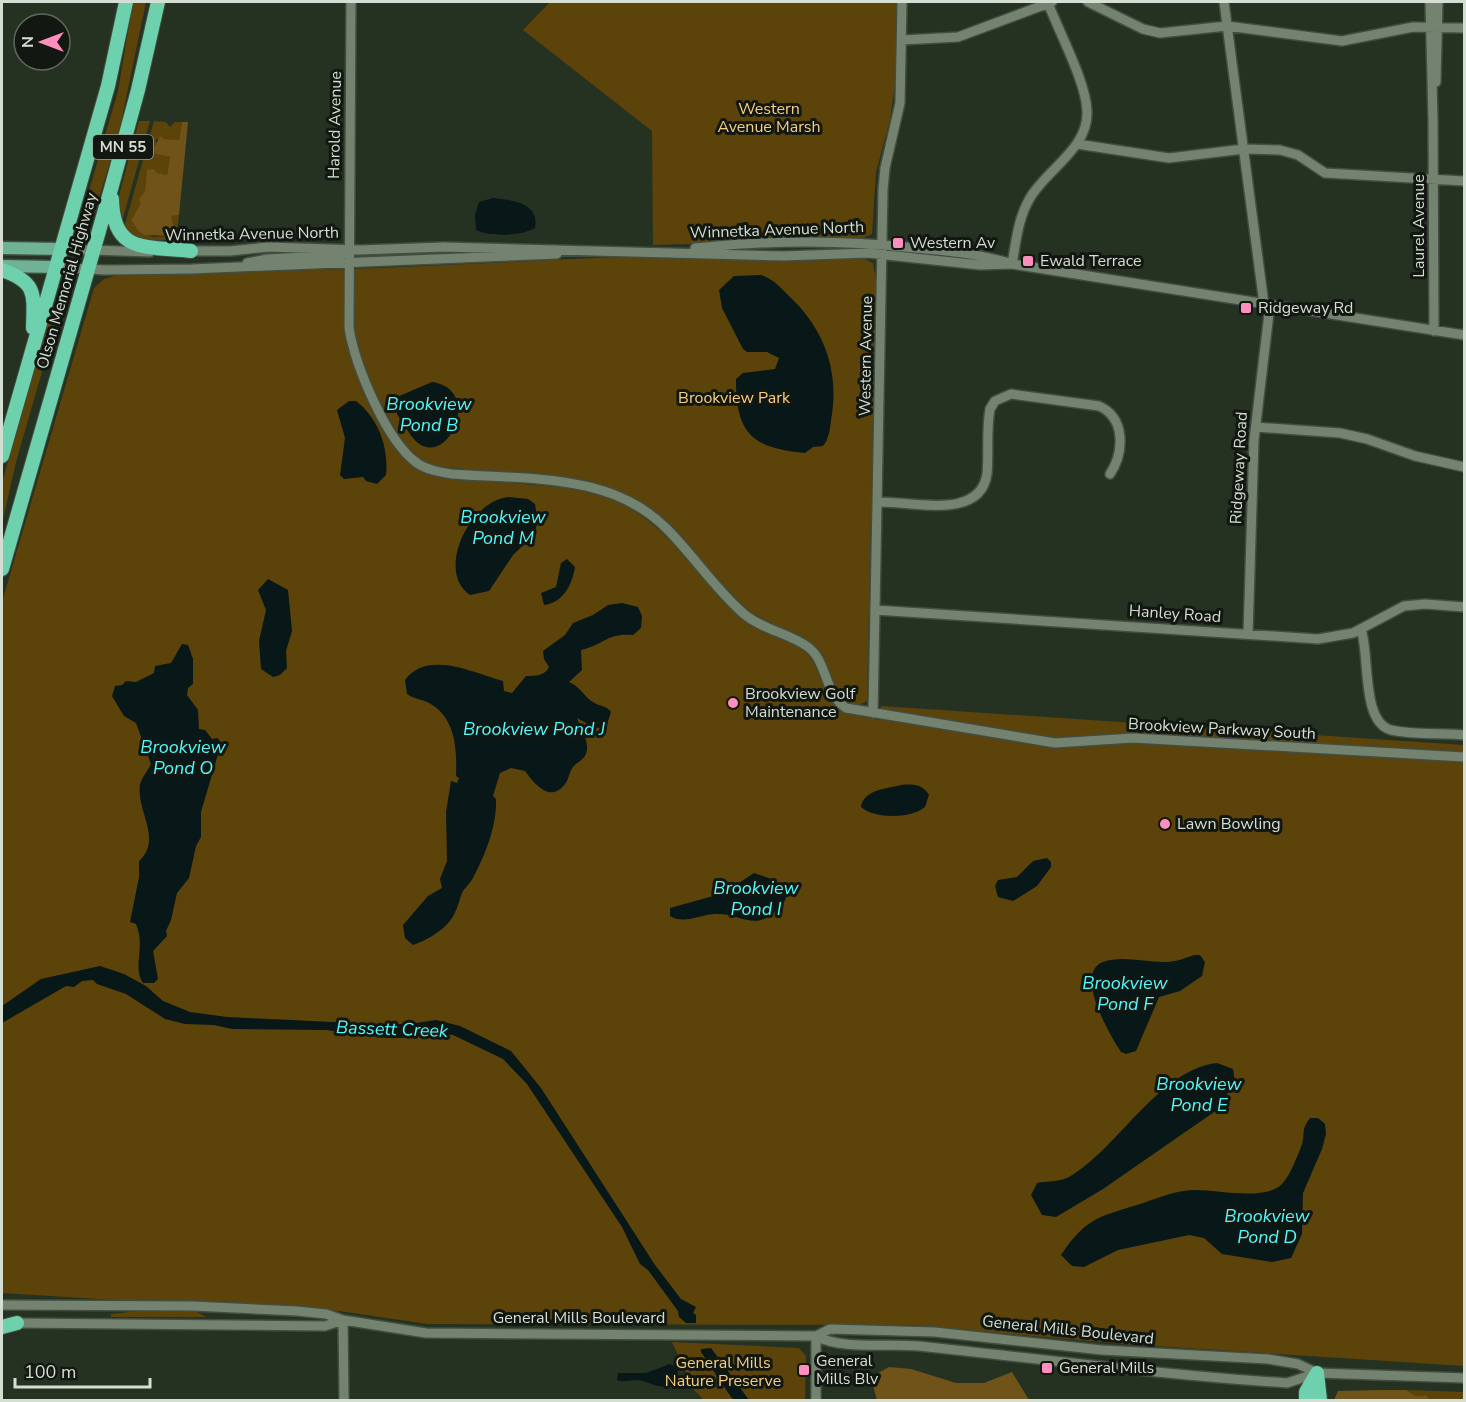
<svg xmlns="http://www.w3.org/2000/svg" width="1466" height="1402" font-family="'Nunito Sans',sans-serif">
	<style>
		.green { fill: #5c430a }
		.forest { fill: #705319 }
		.water { fill: #081718 }
		.lines { fill: none; stroke-linecap: round; stroke-linejoin: round }
		.minor-casing { stroke: #424d3f; stroke-width: 12 }
		.major-casing { stroke: #424d3f; stroke-width: 15 }
		.highway-casing { stroke: #424d3f; stroke-width: 16 }
		.minor { stroke: #738370; stroke-width: 9 }
		.major { stroke: #6fb295; stroke-width: 12 }
		.highway { stroke: #6dd1ae; stroke-width: 14 }
		.poi-dot { fill: #fe8ebd; stroke: #121811; stroke-width: 2 }
		.labels { text-anchor: middle; dominant-baseline: central; stroke-width: 6; stroke-linejoin: round; paint-order: stroke }
		.shield { fill: #121811; stroke: #9aa399; stroke-width: 1.5 }
		.shield-label { font-size: 15px; font-weight: bold; fill: #d5ded3 }
		.park-label { font-size: 16px; fill: #f8ce81; stroke: #121811 }
		.street-label { font-size: 16px; fill: #d5ded3; stroke: #121811 }
		.poi-label { font-size: 16px; fill: #d5ded3; stroke: #121811; text-anchor: start }
		.water-label { font-size: 18px; font-style: italic; fill: #54f9fd; stroke: #121811 }
	</style>
	<rect width="100%" height="100%" fill="#253222"/>
	<!-- green -->
	<path class="green" d="M133,2H146L119,132L92,221L88,231L77,232L118,91Z
		M550,2H897L896,77L890,120L876,172L872,234L860,239L653,245L652,131L523,30Z
		M139,121H150L121,225L116,207Z
		M154,121L166,122L170,127L175,122H182L179,140L156,139L157,154L170,157L167,175L146,173C148,182 146,192 139,198L140,205L131,220L139,232L154,237L167,236L172,226L171,216L179,215L176,240H137L124,228Z
		M617,257L864,259L873,263L876,281L867,701L857,706L842,699L821,656L813,645L748,611L655,512L622,492L590,481L433,466C402,451 391,420 375,391L365,393C378,427 401,468 439,477L581,489C662,508 683,564 738,616C758,634 789,638 806,653C813,659 816,668 819,676C833,713 844,713 880,720L881,706L1464,745V1366L1123,1344L910,1325L428,1324L339,1311L232,1302L115,1300L2,1293V602L94,288L104,279L118,275L381,268Z
		M48,320L56,323L16,462L2,524V483Z
		M139,1311H195L206,1317H111V1314Z
		M672,1342L799,1348L806,1356L805,1400H704L694,1390Z
		M1406,1390L1464,1392V1400H1429L1427,1395L1416,1396Z"/>
	<!-- forest -->
	<path class="forest" d="M182,122H188L179,215L171,216L175,236L145,235L139,232L131,220L140,205L139,198C149,190 145,180 147,170L154,169L156,173L167,175L170,157L156,154L153,150L160,136L164,139L179,140Z
		M889,1367L911,1369L956,1383H984L1012,1372L1029,1400H877L872,1382L878,1373Z
		M1380,1390H1406L1416,1396L1427,1395L1429,1400H1334L1338,1391Z"/>
	<!-- water -->
	<path class="water" d="M493,198C511,200 540,202 535,228C522,236 489,237 476,230L475,214L479,202Z
		M761,275C773,279 781,288 790,297C825,330 840,373 831,420C830,429 829,439 823,446L813,447L805,453C750,448 736,432 736,379L743,373L775,369L779,358L767,352H747L743,349L722,308L719,290L734,276Z
		M432,382C489,390 440,485 408,431C402,422 395,413 393,402L397,397Z
		M349,401H356C378,418 389,447 386,475L377,484L366,481L363,477L344,479L340,475L345,438L337,410Z
		M509,497L528,499L535,504L538,522L533,536L513,555L489,591L470,595C435,571 470,500 509,497Z
		M567,559L575,567C572,585 563,603 544,605L541,593L556,587L561,563Z
		M268,579L288,590L292,631L286,651L287,668L280,675L273,677L261,669L259,641L266,610L258,590Z
		M622,603L638,607L642,616L641,628L633,635C606,633 606,644 581,650L582,670L569,682C582,688 583,696 593,702C600,707 606,705 611,712L606,727L595,728L577,718C580,728 588,739 587,749C586,760 579,760 573,767C569,772 569,779 565,784C550,804 534,783 525,771L511,768L500,773L493,796L496,799C497,826 485,855 473,878C470,884 464,888 462,893C458,904 456,914 449,922C441,932 425,941 413,945L405,938L403,925L428,896L442,888L440,879L447,861L446,812L451,781L457,783L459,778L456,776C457,749 456,718 429,703C422,699 414,699 407,694L405,680C428,649 476,674 503,681L504,691L512,693L526,676C535,676 545,676 549,667L544,659L543,651L565,635L573,623L593,615L608,605Z
		M182,644L188,645L193,659V684L188,688L187,695L198,710L199,729L205,730L212,739L218,738L221,744L201,812V837L196,846L189,878L177,893L171,920L166,931L167,936L153,951L158,979L154,983H143C132,967 146,947 136,924L130,922L139,877V861C163,839 136,811 140,785C141,779 148,770 151,764L136,723L124,716L112,696L115,686L122,685L126,681L136,682L154,673L155,666L171,663Z
		M901,785C913,784 922,784 929,795L925,807C911,819 874,819 861,807C864,789 887,789 901,785Z
		M1047,858L1051,862V867L1037,886L1013,901L998,897L995,886L998,880L1017,877L1033,861Z
		M754,873L774,880L786,893C787,900 783,904 778,909C754,933 742,913 716,914C701,914 684,925 670,916V908L724,893Z
		M1194,955H1200L1205,962L1202,976L1180,991L1159,997L1136,1051L1126,1054L1121,1052C1111,1037 1073,973 1103,962C1123,955 1147,963 1167,962C1176,962 1185,958 1194,955Z
		M100,966L124,974L146,986L163,1001L190,1012L227,1017L374,1024H409L436,1020L460,1026L511,1051L541,1088L655,1265L681,1299L696,1307L693,1313L696,1315V1323H686L679,1317L678,1311L648,1270L640,1264L622,1227L527,1084L503,1059L453,1035L424,1032L402,1038H387L326,1030L232,1029L214,1025L185,1024L165,1019L126,994L97,984L93,980L82,981L74,987L66,986L2,1023V1006L41,979Z
		M1217,1063L1233,1069L1235,1082L1217,1110L1103,1189L1056,1217L1042,1215L1031,1195L1037,1183C1047,1181 1060,1182 1069,1177C1119,1148 1158,1070 1217,1063Z
		M1310,1118H1318L1325,1124L1326,1134L1322,1149L1303,1193L1302,1234L1291,1258L1272,1262L1222,1254L1204,1238L1189,1235L1118,1250L1084,1267L1072,1266L1061,1255C1088,1215 1101,1217 1143,1203C1161,1197 1177,1190 1196,1190C1218,1190 1266,1201 1282,1184C1291,1174 1296,1159 1301,1147C1306,1136 1300,1130 1310,1118Z
		M711,1348L749,1400H734L731,1397L701,1352V1349Z
		M670,1364L679,1369L671,1385C658,1390 649,1381 637,1380C629,1380 624,1383 617,1380L618,1373H646Z"/>
	<g class="lines">
		<!-- minor casing -->
		<g class="minor-casing">
			<path id="minor" d="M351,2L349,328C355,365 386,441 417,463C427,470 440,472 452,474C526,480 611,472 667,529C694,556 715,589 744,614C763,630 789,633 808,647C828,662 824,694 846,708L1055,743L1133,738L1464,757
				M1088,2L1143,29L1160,33L1227,26L1342,41L1413,27L1464,28
				M1224,2L1264,304
				M1430,2L1433,121L1434,331
				M902,40L958,37L1052,2
				M1436,82L1438,2
				M1077,144L1169,158L1244,149L1280,150L1298,155L1325,173L1464,181
				M695,248C768,240 843,240 916,248C949,251 981,254 1012,264L1464,335
				M61,249L150,252
				M188,251H230L268,247L360,250L444,247L783,256L868,253L980,265L1012,264
				M247,263L267,259L341,255L349,249
				M1012,264C1016,242 1018,218 1030,198C1047,169 1089,148 1087,111C1086,82 1059,32 1048,3
				M56,267L105,270L192,269L557,254
				M1256,427L1340,433L1367,439L1415,456L1464,467
				M878,502C912,501 980,521 987,474C989,453 986,430 990,409L995,401L1011,394L1099,406C1126,418 1124,453 1110,474
				M875,610L1318,639L1353,633L1404,606L1425,604L1464,607
				M1361,629C1370,655 1361,722 1391,730C1414,735 1441,733 1464,735
				M1248,634L1254,440L1270,305
				M873,713L883,189L885,168L900,103L902,2
				M2,1305L193,1306L297,1311L326,1314L343,1320L426,1333L816,1336L830,1329L935,1332L1102,1350L1268,1359L1298,1364L1317,1373
				M343,1320L344,1400
				M14,1323L325,1326L343,1320
				M816,1336C841,1350 889,1343 919,1346C1042,1359 1164,1375 1287,1383L1317,1373L1464,1378
				M816,1336V1400"/>
		</g>
		<!-- major casing -->
		<g class="major-casing">
			<path id="major" d="M2,248L61,249
				M2,266L56,267"/>
		</g>
		<!-- highway casing -->
		<g class="highway-casing">
			<path id="highway" d="M112,199C113,254 146,246 191,251
				M2,270C37,282 34,294 33,328
				M2,456L108,86L126,2
				M2,569L111,189L138,90L158,2
				M2,1327L17,1323
				M1317,1373L1320,1400
				M1306,1400V1392L1317,1373"/>
		</g>
		<!-- minor -->
		<use href="#minor" class="minor"/>
		<!-- major -->
		<use href="#major" class="major"/>
		<!-- highway -->
		<use href="#highway" class="highway"/>
	</g>
	<!-- markers -->
	<g class="poi-dot">
		<rect x="892" y="237" width="12" height="12" rx="3"/>
		<rect x="1022" y="255" width="12" height="12" rx="3"/>
		<rect x="1240" y="302" width="12" height="12" rx="3"/>
		<circle cx="733" cy="703" r="6"/>
		<circle cx="1165" cy="824" r="6"/>
		<rect x="1041" y="1362" width="12" height="12" rx="3"/>
		<rect x="798" y="1364" width="12" height="12" rx="3"/>
	</g>
	<g class="labels">
		<!-- shield labels -->
		<rect class="shield" x="93" y="135" width="60" height="24" rx="4.5"/>
		<g class="shield-label">
			<text x="123" y="147">MN 55</text>
		</g>
		<!-- park labels -->
		<g class="park-label">
			<text x="769" y="109">Western<tspan x="769" dy="18">Avenue Marsh</tspan></text>
			<text x="734" y="398">Brookview Park</text>
			<text x="723" y="1363">General Mills<tspan x="723" dy="18">Nature Preserve</tspan></text>
		</g>
		<!-- street labels -->
		<g class="street-label">
			<text transform="translate(335 125) rotate(-89)">Harold Avenue</text>
			<text transform="translate(1419 226) rotate(-90)">Laurel Avenue</text>
			<text transform="translate(777 230) rotate(-2)">Winnetka Avenue North</text>
			<text transform="translate(252 234) rotate(-1)">Winnetka Avenue North</text>
			<text transform="translate(67 281) rotate(-74)">Olson Memorial Highway</text>
			<text transform="translate(866 356) rotate(-89)">Western Avenue</text>
			<text transform="translate(1239 468) rotate(-87)">Ridgeway Road</text>
			<text transform="translate(1175 614) rotate(4)">Hanley Road</text>
			<text transform="translate(1222 729) rotate(3)">Brookview Parkway South</text>
			<text x="579" y="1318">General Mills Boulevard</text>
			<text transform="translate(1068 1330) rotate(6)">General Mills Boulevard</text>
		</g>
		<!-- poi labels -->
		<g class="poi-label">
			<text x="910" y="243">Western Av</text>
			<text x="1040" y="261">Ewald Terrace</text>
			<text x="1258" y="308">Ridgeway Rd</text>
			<text x="745" y="694">Brookview Golf<tspan x="745" dy="18">Maintenance</tspan></text>
			<text x="1177" y="824">Lawn Bowling</text>
			<text x="816" y="1361">General<tspan x="816" dy="18">Mills Blv</tspan></text>
			<text x="1059" y="1368">General Mills</text>
		</g>
		<!-- water labels -->
		<g class="water-label">
			<text x="429" y="404">Brookview<tspan x="429" dy="21">Pond B</tspan></text>
			<text x="503" y="517">Brookview<tspan x="503" dy="21">Pond M</tspan></text>
			<text x="534" y="729">Brookview Pond J</text>
			<text x="183" y="747">Brookview<tspan x="183" dy="21">Pond O</tspan></text>
			<text x="756" y="888">Brookview<tspan x="756" dy="21">Pond I</tspan></text>
			<text x="1125" y="983">Brookview<tspan x="1125" dy="21">Pond F</tspan></text>
			<text transform="translate(392 1029) rotate(2)">Bassett Creek</text>
			<text x="1199" y="1084">Brookview<tspan x="1199" dy="21">Pond E</tspan></text>
			<text x="1267" y="1216">Brookview<tspan x="1267" dy="21">Pond D</tspan></text>
		</g>
	</g>
	<!-- border -->
	<rect width="1466" height="1402" fill="none" stroke="#d5ded3" stroke-width="6"/>
	<!-- north arrow -->
	<g transform="translate(42 42) rotate(270)"><circle r="28" fill="#121811" stroke="#60675f" stroke-width="1.5"/>
	<path d="M0-4.5L10 22L0 15L-10 22Z" fill="#fe8ebd"/>
	<text y="-9" font-size="16" font-weight="bold" text-anchor="middle" fill="#d5ded3">N</text>
	</g>
	<!-- scale -->
	<path d="M15 1378v9h135v-9" fill="none" stroke="#d5ded3" stroke-width="3"/>
	<text x="24" y="1378" font-size="18" fill="#d5ded3" stroke="#121811" stroke-width="4.5" paint-order="stroke">100 m</text>
</svg>
